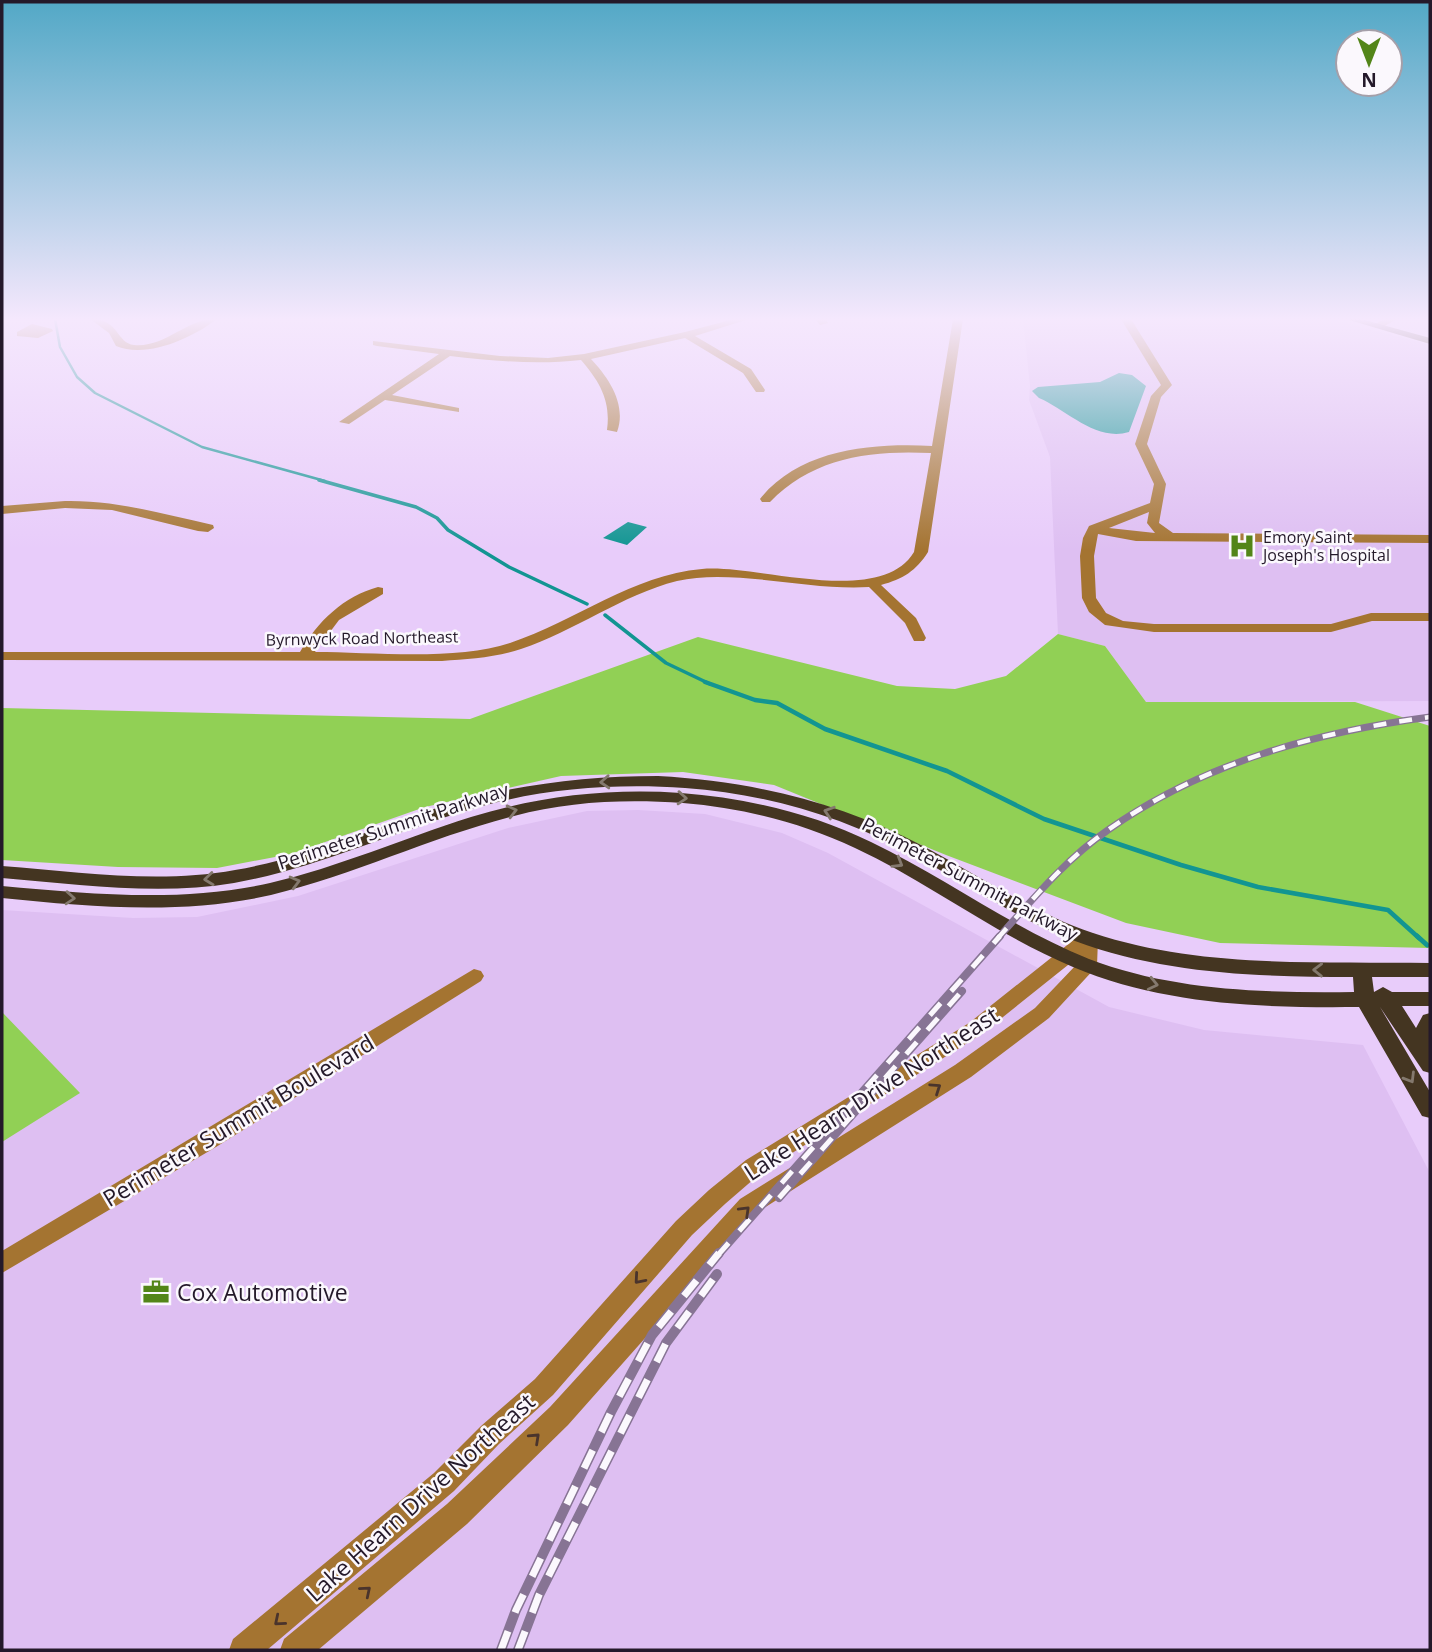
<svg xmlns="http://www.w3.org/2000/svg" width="1432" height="1652" font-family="'Open Sans',sans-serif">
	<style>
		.built { fill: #debff2 }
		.green { fill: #91d055 }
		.water { fill: #129592 }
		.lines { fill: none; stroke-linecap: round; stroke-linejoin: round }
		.stream-far3 { stroke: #129592; stroke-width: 2.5 }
		.stream-far2 { stroke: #129592; stroke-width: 3.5 }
		.stream-far1 { stroke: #129592; stroke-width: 4.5 }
		.stream { stroke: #129592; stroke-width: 5 }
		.minor { fill: #a47431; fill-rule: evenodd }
		.major { fill: #443521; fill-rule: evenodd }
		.rail-far2-casing { stroke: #877494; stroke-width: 7 }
		.rail-far1-casing { stroke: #877494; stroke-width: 8 }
		.rail-casing { stroke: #877494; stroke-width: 10 }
		.rail-far2 { stroke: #fbf8fd; stroke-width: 4.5; stroke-dasharray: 13; stroke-linecap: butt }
		.rail-far1 { stroke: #fbf8fd; stroke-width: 5; stroke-dasharray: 16; stroke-linecap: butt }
		.rail { stroke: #fbf8fd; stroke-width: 7; stroke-dasharray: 20; stroke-linecap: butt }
		.oneway { stroke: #84796e }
		.oneway2 { stroke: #4a342c }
		.labels { text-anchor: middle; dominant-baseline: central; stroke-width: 5; stroke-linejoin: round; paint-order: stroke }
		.far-poi-label { font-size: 16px; fill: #24192a; stroke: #fbf8fd; text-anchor: start }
		.far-street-label { font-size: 16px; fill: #24192a; stroke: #fbf8fd }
		.street-label { font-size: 19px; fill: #24192a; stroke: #fbf8fd }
		.near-street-label { font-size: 23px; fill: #24192a; stroke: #fbf8fd }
		.near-poi-label { font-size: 23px; fill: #24192a; stroke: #fbf8fd; text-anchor: start }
	</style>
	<rect width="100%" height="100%" fill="#e8ccfa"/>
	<!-- built -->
	<path class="built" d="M1023,319H1330L1430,345V701L1146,702L1105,646L1058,634L1050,457L1029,400L1030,386Z
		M638,810L705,814L782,833L828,853L1109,1007L1204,1030L1363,1045L1430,1173V1650H2V910L133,918L197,917L298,896L508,828L587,811Z"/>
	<!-- green -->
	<path class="green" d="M1058,634L1105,646L1146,702H1355L1430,726V948L1220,943L1126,923L946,855L774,785L683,772L561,776L425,807L291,854L217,868L118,867L2,860V708L470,719L698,637L897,686L955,689L1006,676Z
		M2,1012L80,1093L2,1142Z"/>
	<!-- water -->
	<path class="water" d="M1119,373L1132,375L1146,386L1129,432C1096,442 1067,410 1039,398L1032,391L1038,387L1100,382Z
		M628,522L647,527L627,545L603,538Z"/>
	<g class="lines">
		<!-- stream-far3 -->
		<path class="stream-far3" d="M55,319L60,347L77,377L95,393L202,447L325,481"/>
		<!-- stream-far2 -->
		<path class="stream-far2" d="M319,480L416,507L437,518L448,530L509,567L587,604
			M605,615L666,663L710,684"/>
		<!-- stream-far1 -->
		<path class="stream-far1" d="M705,682L755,700L777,703L825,729L947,771L1044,819L1181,865L1258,887L1388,910L1419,938"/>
		<!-- stream -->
		<path class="stream" d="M1417,936L1427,945"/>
		<!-- minor -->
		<path class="minor" d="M90,319C119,318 116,343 134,345C165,348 187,318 217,319C192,338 147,359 116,346L109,333Z
			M734,319H749L695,336L751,369L765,390L764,392H756L743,373L685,338L591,359C609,378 627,405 617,432L607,430C611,401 600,382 581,360C537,365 495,361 450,356L392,395L459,408V412L385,400L349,424L339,422L439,354L377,346L373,345V341L500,356L548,358L584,354L685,332Z
			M815,319H825L828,323L820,325Z
			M953,319H963L928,552C916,571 903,579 881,585L916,618L926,638L924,641H914L905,623L869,587C808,591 733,568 677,581C622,595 575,631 521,649C495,658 468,659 442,661L2,660V652H300C317,622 344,596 378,587L383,588V594L339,620L315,652C372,652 457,661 510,643C576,621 632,575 702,569C758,564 880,608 914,552L931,453C872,450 813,457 770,502H762L760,499C800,449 872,443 932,446Z
			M1121,319H1131L1172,385L1161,397L1147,444L1166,484L1159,523L1173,533L1430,535V543L1136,541L1098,534L1094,556L1096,598L1106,613L1123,621L1154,624H1331L1371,613H1430V621H1372L1331,632H1154L1105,625L1089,612L1082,598L1080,556L1083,538L1089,526L1150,503L1154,484L1135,444L1151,396L1161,385ZM1149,512L1147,523L1155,533L1109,528Z
			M1385,319H1397L1381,328H1375V324Z
			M32,324L52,329L53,331L38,338L17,336V332Z
			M65,501C117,500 163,514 213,525L214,528L208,532L198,531L112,510L65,508L2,514V506Z
			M1088,933L1095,934L1098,939L1097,966L1049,1018L971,1077L756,1213L568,1425L467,1524L318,1650H280L284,1639L447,1504L550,1407L740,1199L955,1065L1035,1008L1077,964L1078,957L983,1033L762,1172L725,1204L692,1235L553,1395L499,1444L454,1491L267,1650H229L233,1639L434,1473L481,1426L535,1379L676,1221L709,1190L746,1160L969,1023L1081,934Z
			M474,969L481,971L484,976L481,981L216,1147L2,1273V1251Z"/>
		<!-- major -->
		<path class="major" d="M1346,319H1361L1430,338V344Z
			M658,776C751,781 840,802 923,846C979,875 1032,913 1093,933C1202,969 1317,961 1430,963V977H1372L1374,992L1383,987L1392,992H1430V1006H1402L1416,1028L1423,1015L1430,1013V1073L1423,1071L1380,1007L1430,1092V1118L1422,1116L1359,1007C1263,1008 1163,1005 1073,967C996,935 930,883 855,848C800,822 743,808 683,803C627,799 569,801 514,816C431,837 354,875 271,895C183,915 91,907 2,898V886C91,894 182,903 270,883C339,867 404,838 471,817C539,796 609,788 681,793C746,798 812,813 871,842C946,878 1012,928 1089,959C1173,991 1265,993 1354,992L1353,977C1259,977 1164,974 1075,941C1017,919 967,884 913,855C842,816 766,794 685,788C610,783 534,789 462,812C386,835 313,869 234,883C157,896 78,884 2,878V866C79,872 159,884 235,870C311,857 380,825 453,803C520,784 588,776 658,776Z"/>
		<!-- rail-far2 casing -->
		<g class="rail-far2-casing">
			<path id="rail-far2" d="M998,938C1032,900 1066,859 1108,830C1203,763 1316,732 1430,717"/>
		</g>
		<!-- rail-far1 casing -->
		<g class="rail-far1-casing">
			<path id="rail-far1" d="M779,1198L962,991
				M718,1255L1000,936"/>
		</g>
		<!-- rail casing -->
		<g class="rail-casing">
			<path id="rail" d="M501,1650L516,1610L611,1412L652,1335L719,1253
				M518,1650L539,1595L666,1343L717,1274"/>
		</g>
		<!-- rail-far2 -->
		<use href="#rail-far2" class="rail-far2"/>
		<!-- rail-far1 -->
		<use href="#rail-far1" class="rail-far1"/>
		<!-- rail -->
		<use href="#rail" class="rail"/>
	</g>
	<!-- one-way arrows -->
	<defs><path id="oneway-chevron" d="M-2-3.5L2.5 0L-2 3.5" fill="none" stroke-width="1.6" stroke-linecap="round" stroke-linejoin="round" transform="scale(1.75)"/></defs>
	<g class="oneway">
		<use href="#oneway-chevron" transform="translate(605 782) rotate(177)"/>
		<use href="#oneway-chevron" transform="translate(682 798) rotate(4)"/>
		<use href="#oneway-chevron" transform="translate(512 811) rotate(-14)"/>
		<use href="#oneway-chevron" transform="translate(829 812) rotate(-162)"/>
		<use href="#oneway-chevron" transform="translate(898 863) rotate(31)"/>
		<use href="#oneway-chevron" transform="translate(209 879) rotate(174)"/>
		<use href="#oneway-chevron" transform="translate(295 882) rotate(-15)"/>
		<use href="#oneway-chevron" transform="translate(70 898) rotate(4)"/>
		<use href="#oneway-chevron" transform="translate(1318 970) rotate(-179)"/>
		<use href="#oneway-chevron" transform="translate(1153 984) rotate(13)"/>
		<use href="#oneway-chevron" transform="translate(1410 1078) rotate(59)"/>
	</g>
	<g class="oneway2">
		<use href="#oneway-chevron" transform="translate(936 1088) rotate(-34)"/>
		<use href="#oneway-chevron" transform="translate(745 1211) rotate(-44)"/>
		<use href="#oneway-chevron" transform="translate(639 1279) rotate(131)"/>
		<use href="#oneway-chevron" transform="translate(535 1438) rotate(-43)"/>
		<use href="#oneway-chevron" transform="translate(366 1591) rotate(-40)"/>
		<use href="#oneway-chevron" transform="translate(279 1621) rotate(140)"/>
	</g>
	<!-- sky -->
	<linearGradient id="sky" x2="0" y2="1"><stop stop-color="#52a8c6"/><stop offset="0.58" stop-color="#f5e8fd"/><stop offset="1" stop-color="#f5e8fd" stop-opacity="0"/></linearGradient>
	<rect width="1432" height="550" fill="url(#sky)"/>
	<!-- icons -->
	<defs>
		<g id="hospital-bare" transform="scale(2.1)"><path d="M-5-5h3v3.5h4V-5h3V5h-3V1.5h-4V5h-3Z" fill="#538519" stroke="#fbf8fd" stroke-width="2.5" paint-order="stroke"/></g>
		<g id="office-bare" transform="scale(2.1)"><path d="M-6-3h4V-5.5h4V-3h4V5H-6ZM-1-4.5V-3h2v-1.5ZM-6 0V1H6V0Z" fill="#538519" stroke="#fbf8fd" stroke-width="2.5" paint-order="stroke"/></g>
	</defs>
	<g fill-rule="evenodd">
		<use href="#hospital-bare" x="1242" y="546"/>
		<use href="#office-bare" x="156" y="1292"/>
	</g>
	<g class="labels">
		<!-- far-poi labels -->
		<g class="far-poi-label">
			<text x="1263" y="537">Emory Saint<tspan x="1263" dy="18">Joseph's Hospital</tspan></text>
		</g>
		<!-- far-street labels -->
		<g class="far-street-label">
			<text transform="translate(362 638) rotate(-1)">Byrnwyck Road Northeast</text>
		</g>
		<!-- street labels -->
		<g class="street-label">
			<text transform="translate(393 826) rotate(-18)">Perimeter Summit Parkway</text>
			<text transform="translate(970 879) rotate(28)">Perimeter Summit Parkway</text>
		</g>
		<!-- near-street labels -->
		<g class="near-street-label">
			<text transform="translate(871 1093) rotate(-33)">Lake Hearn Drive Northeast</text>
			<text transform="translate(238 1120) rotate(-31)">Perimeter Summit Boulevard</text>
			<text transform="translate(420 1497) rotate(-42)">Lake Hearn Drive Northeast</text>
		</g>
		<!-- near-poi labels -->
		<g class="near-poi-label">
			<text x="177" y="1292">Cox Automotive</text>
		</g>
	</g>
	<!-- border -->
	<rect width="1432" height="1652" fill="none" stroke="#24192a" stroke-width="7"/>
	<!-- north arrow -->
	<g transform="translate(1369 63) rotate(180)"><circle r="33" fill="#fbf8fd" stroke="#a59fa9" stroke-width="2"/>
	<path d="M0-5L12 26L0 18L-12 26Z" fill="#538519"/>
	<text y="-10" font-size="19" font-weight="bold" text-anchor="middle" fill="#24192a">N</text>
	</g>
</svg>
